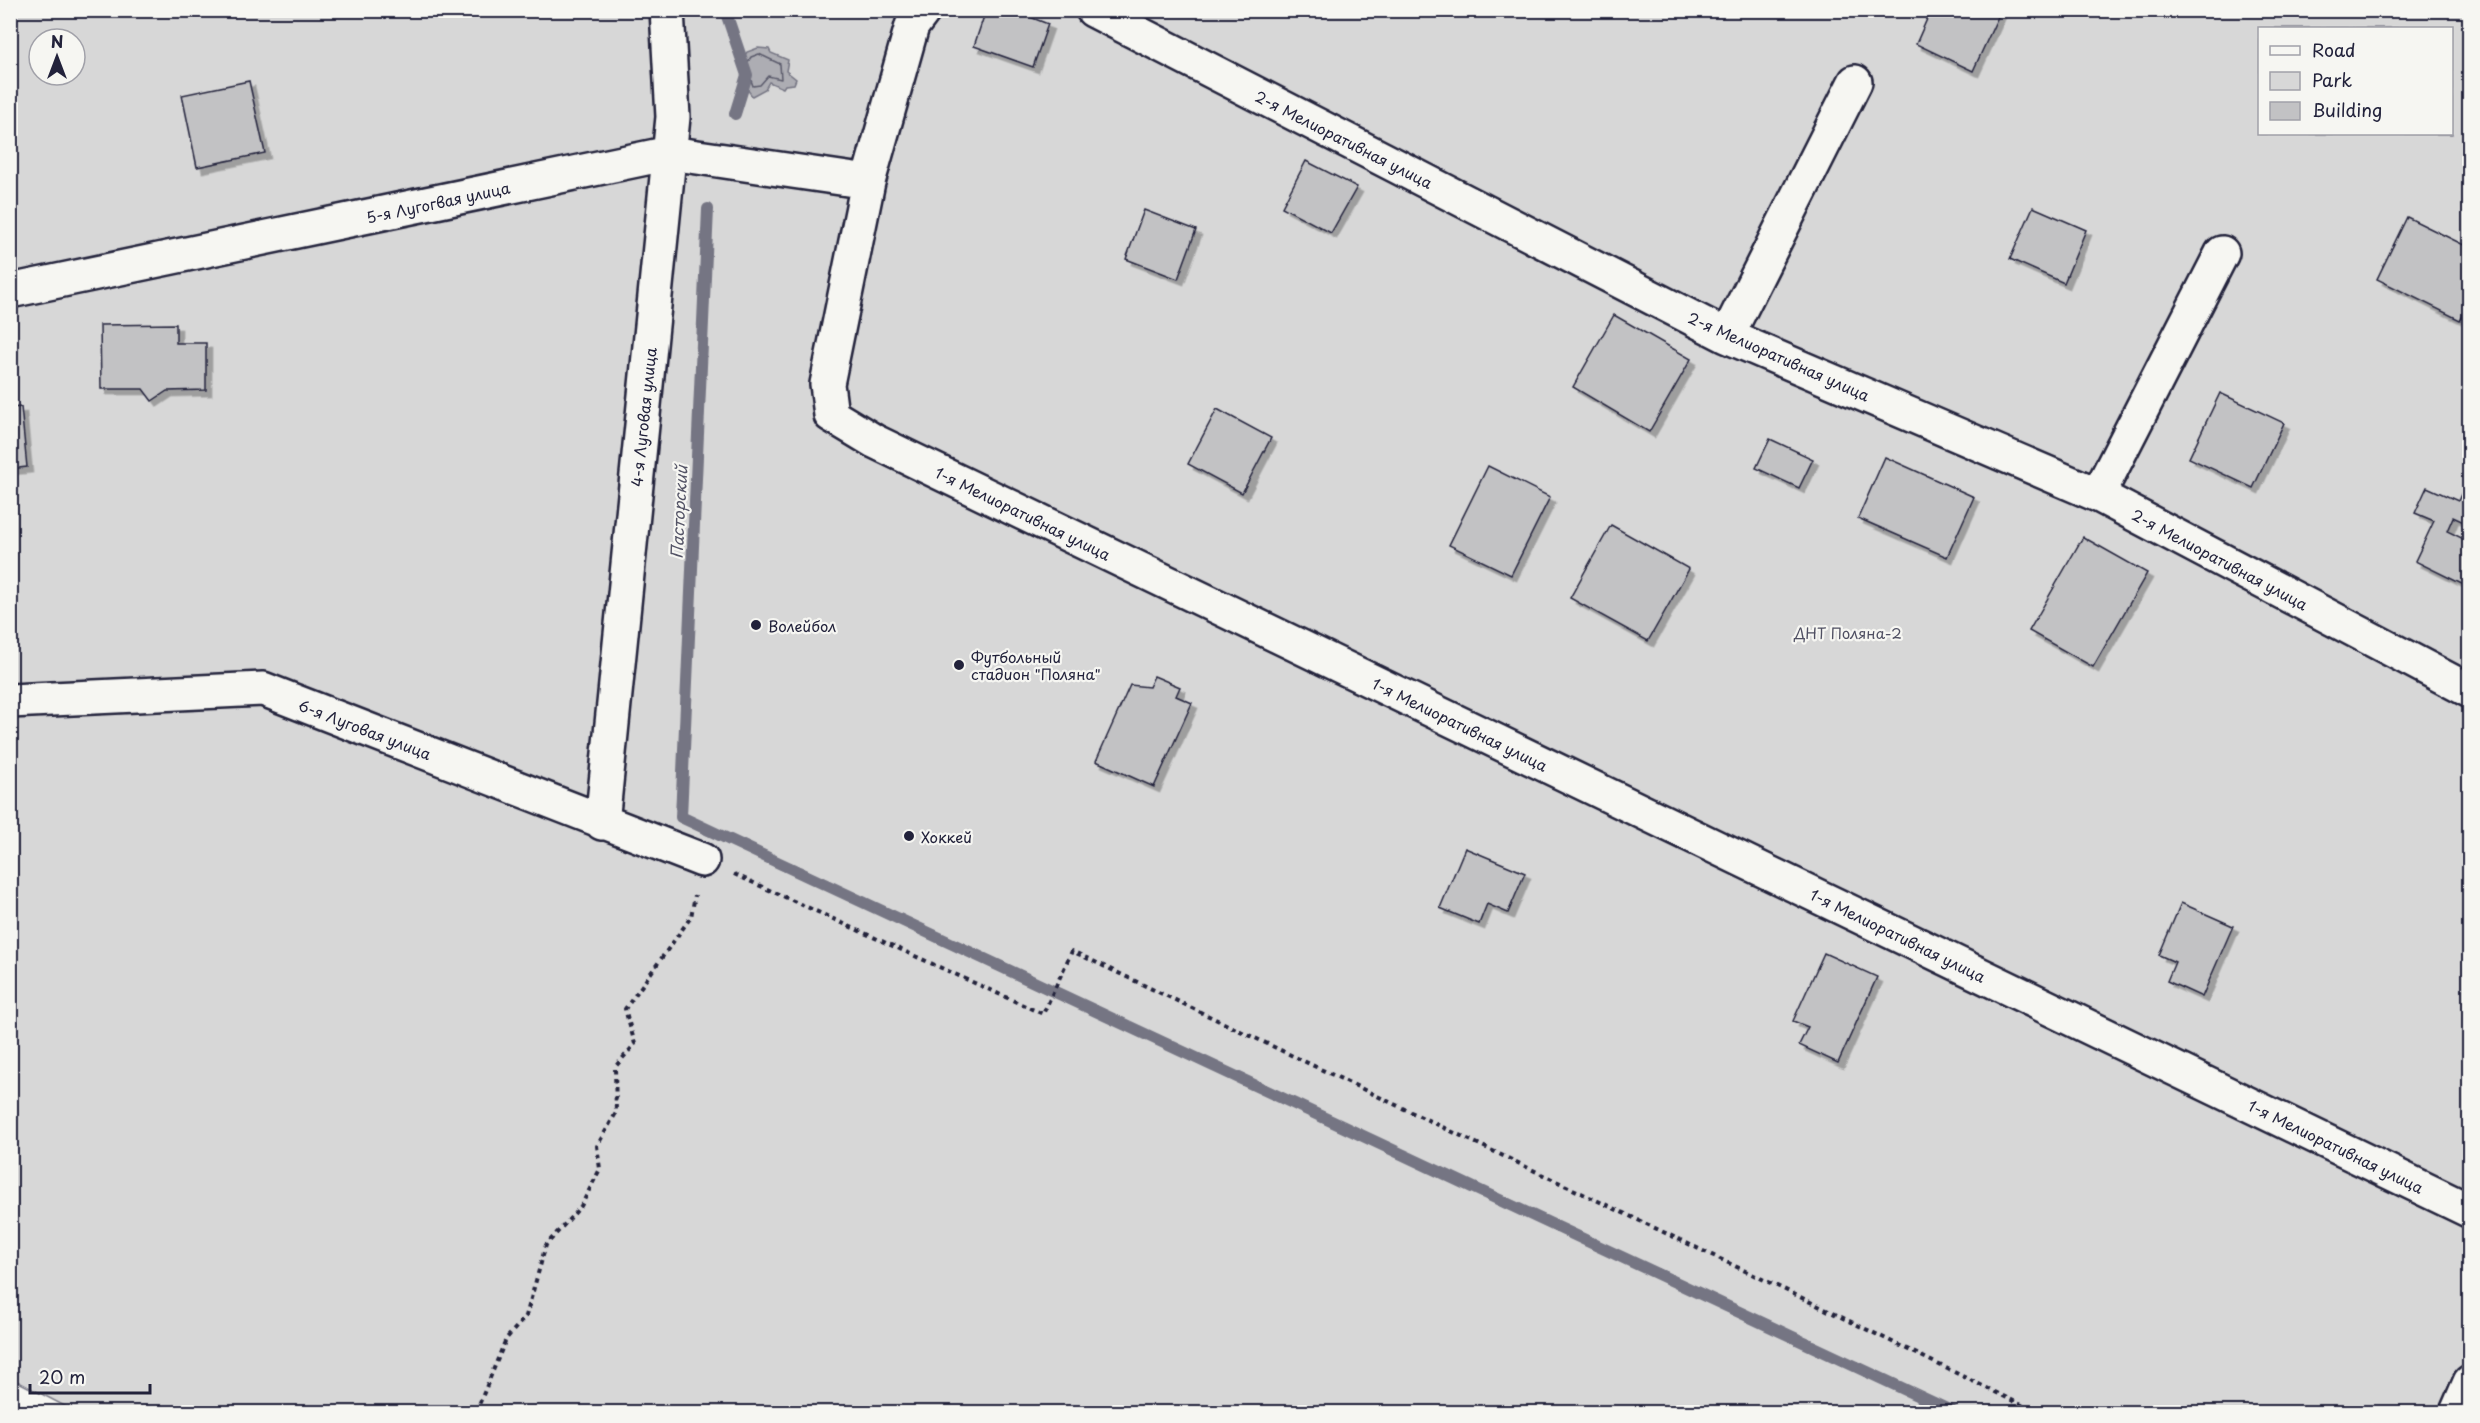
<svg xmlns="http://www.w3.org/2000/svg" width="2480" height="1423" font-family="'Playpen Sans',sans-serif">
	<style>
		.green { fill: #d7d7d7; stroke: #7c7c89; stroke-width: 1.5; fill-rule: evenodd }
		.water { fill: #adadb3; stroke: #757583; stroke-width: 1.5 }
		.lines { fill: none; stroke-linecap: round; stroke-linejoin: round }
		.shore { stroke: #5a5a6b; stroke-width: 1.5 }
		.stream { stroke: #757583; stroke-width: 12 }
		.building { fill: #c2c2c4; stroke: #22223b; stroke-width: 1.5; filter: url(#shadow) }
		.minor-casing { stroke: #22223b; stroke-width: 38 }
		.path { stroke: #22223b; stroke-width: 4; stroke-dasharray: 4.5 4.5; stroke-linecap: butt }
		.minor { stroke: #f6f6f2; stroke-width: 33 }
		.poi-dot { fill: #22223b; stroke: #f6f6f2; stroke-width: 2 }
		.labels { text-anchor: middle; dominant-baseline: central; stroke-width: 4.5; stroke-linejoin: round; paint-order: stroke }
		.street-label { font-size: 15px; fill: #22223b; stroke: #f6f6f2 }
		.poi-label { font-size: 15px; fill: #22223b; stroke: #f6f6f2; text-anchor: start }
		.park-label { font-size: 15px; fill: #4f4f62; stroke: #f6f6f2 }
		.water-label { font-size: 16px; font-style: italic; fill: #535365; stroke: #f6f6f2 }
	</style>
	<defs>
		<filter id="shadow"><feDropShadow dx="5.5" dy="5.5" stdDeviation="0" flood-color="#0004"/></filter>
	</defs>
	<rect width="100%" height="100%" fill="#f6f6f2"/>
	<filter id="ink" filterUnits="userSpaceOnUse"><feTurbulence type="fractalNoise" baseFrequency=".0167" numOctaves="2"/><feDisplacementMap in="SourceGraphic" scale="12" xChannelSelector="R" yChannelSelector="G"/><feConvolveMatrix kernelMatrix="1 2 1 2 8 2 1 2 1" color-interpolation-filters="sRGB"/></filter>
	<g filter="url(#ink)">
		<!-- green -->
		<path class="green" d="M10,11H2469V1412H76L11,1378ZM2260,28H2452V134H2260ZM39,39H75V75H39Z"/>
		<!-- water -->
		<path class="water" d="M758,48L769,49L771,53L788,60L786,71L796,79L794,84L785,85L783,88L769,82L765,89L752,96L745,86L739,64L747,52Z"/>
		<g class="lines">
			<!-- shore -->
			<path class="shore" d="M759,54L780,64L781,79L768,76L760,85L753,86L746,65L751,57Z"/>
			<!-- stream -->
			<path class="stream" d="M725,10L747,75L735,114
				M708,209L681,817L1953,1412"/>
		</g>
		<!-- building -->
		<path class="building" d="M986,10H1012L1048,24L1033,67L974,46Z
			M1931,10H2001L1973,71L1916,44Z
			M249,81L265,153L197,167L182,95Z
			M1306,161L1357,187L1331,233L1282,207Z
			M2033,207L2086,230L2064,283L2010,259Z
			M1144,210L1196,230L1178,279L1126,259Z
			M2407,217L2470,248V301L2460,320L2377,279Z
			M1614,315L1691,359L1649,432L1573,387Z
			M176,324V343H206V390L167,391L152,401L143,389H101L100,325Z
			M2220,393L2284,423L2253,488L2189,458Z
			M21,407L27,467L10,469V408Z
			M1217,409L1271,438L1242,493L1188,464Z
			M1770,439L1813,459L1799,488L1756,468Z
			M1885,457L1974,497L1947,557L1858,518Z
			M1488,466L1550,497L1511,575L1449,545Z
			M2466,483L2470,485V520L2468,524L2453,517L2447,531L2470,542L2468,587L2415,561L2434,521L2415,513L2427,487L2458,501Z
			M1611,525L1689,569L1648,641L1570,598Z
			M2083,537L2147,573L2093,667L2029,631Z
			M1154,676L1180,687L1176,696L1192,703L1154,787L1096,761L1130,685L1149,687Z
			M1465,848L1525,873L1508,913L1487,904L1479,924L1440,908Z
			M2181,903L2233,926L2202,997L2167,981L2175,962L2159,955Z
			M1824,953L1877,977L1838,1063L1799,1045L1808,1027L1793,1021Z"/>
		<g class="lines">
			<!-- minor casing -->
			<g class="minor-casing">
				<path id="minor" d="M924,10L912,26L868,182L827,384L831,415L874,441L2470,1211
					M1093,10L1727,336L2098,495L2470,691
					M10,291L670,153L868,182
					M1727,336L1855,82
					M2098,495L2222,253
					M10,701L263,689L702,860
					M602,823L673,117L667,10
					M2457,1412L2470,1382"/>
			</g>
			<!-- path -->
			<path class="path" d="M734,874L1043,1014L1072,951L1798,1296L2036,1412
				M476,1412L506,1339L526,1316L546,1245L581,1206L600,1169L597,1146L616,1113L615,1067L635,1044L625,1009L691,917L695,895"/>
			<!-- minor -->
			<use href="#minor" class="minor"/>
		</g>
	</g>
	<!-- markers -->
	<g class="poi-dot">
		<circle cx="756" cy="625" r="6"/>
		<circle cx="959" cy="665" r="6"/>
		<circle cx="909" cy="836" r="6"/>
	</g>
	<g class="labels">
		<!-- street labels -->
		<g class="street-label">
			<text transform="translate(1344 139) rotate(27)">2-я Мелиоративная улица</text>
			<text transform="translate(438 202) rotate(-12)">5-я Лугогвая улица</text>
			<text transform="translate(1779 356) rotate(24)">2-я Мелиоративная улица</text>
			<text transform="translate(643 417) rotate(-84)">4-я Луговая улица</text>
			<text transform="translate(1023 513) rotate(26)">1-я Мелиоративная улица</text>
			<text transform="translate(2220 559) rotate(28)">2-я Мелиоративная улица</text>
			<text transform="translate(1460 724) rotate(26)">1-я Мелиоративная улица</text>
			<text transform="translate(365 729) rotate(21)">6-я Луговая улица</text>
			<text transform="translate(1898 935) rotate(26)">1-я Мелиоративная улица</text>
			<text transform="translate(2336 1146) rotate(26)">1-я Мелиоративная улица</text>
		</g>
		<!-- poi labels -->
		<g class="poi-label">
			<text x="768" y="625">Волейбол</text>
			<text x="971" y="656">Футбольный<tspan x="971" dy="17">стадион "Поляна"</tspan></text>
			<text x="921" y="836">Хоккей</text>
		</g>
		<!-- park labels -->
		<g class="park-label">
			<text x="1848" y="632">ДНТ Поляна-2</text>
		</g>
		<!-- water labels -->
		<g class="water-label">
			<text transform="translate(678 512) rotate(-87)">Пасторский</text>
		</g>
	</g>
	<!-- margin -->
	<rect width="2480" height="1423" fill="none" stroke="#f6f6f2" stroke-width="36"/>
	<rect x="18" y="18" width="2444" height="1387" fill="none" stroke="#22223b" stroke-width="2" filter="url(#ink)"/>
	<!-- legend -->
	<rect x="2258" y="27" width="195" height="108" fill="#f6f6f2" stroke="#a1a1a9" stroke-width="1.5"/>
	<rect x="2270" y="46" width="30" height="9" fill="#f6f6f2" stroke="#a1a1a9" stroke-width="1.5"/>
	<text x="2312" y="57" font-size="18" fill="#22223b">Road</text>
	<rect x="2270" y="72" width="30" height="18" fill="#d7d7d7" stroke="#a1a1a9" stroke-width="1.5"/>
	<text x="2312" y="87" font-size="18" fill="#22223b">Park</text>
	<rect x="2270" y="102" width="30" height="18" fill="#c2c2c4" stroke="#a1a1a9" stroke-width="1.5"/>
	<text x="2312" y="117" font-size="18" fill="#22223b">Building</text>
	<!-- north arrow -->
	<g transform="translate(57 57)"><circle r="28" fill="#f6f6f2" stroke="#a1a1a9" stroke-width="1.5"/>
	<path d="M0-4.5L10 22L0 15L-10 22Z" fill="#22223b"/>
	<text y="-9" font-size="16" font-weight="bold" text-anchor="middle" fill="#22223b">N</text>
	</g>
	<!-- scale -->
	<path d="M30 1384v9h120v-9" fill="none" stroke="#22223b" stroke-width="3"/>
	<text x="39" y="1384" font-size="18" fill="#22223b" stroke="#f6f6f2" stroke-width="4.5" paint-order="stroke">20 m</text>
</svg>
